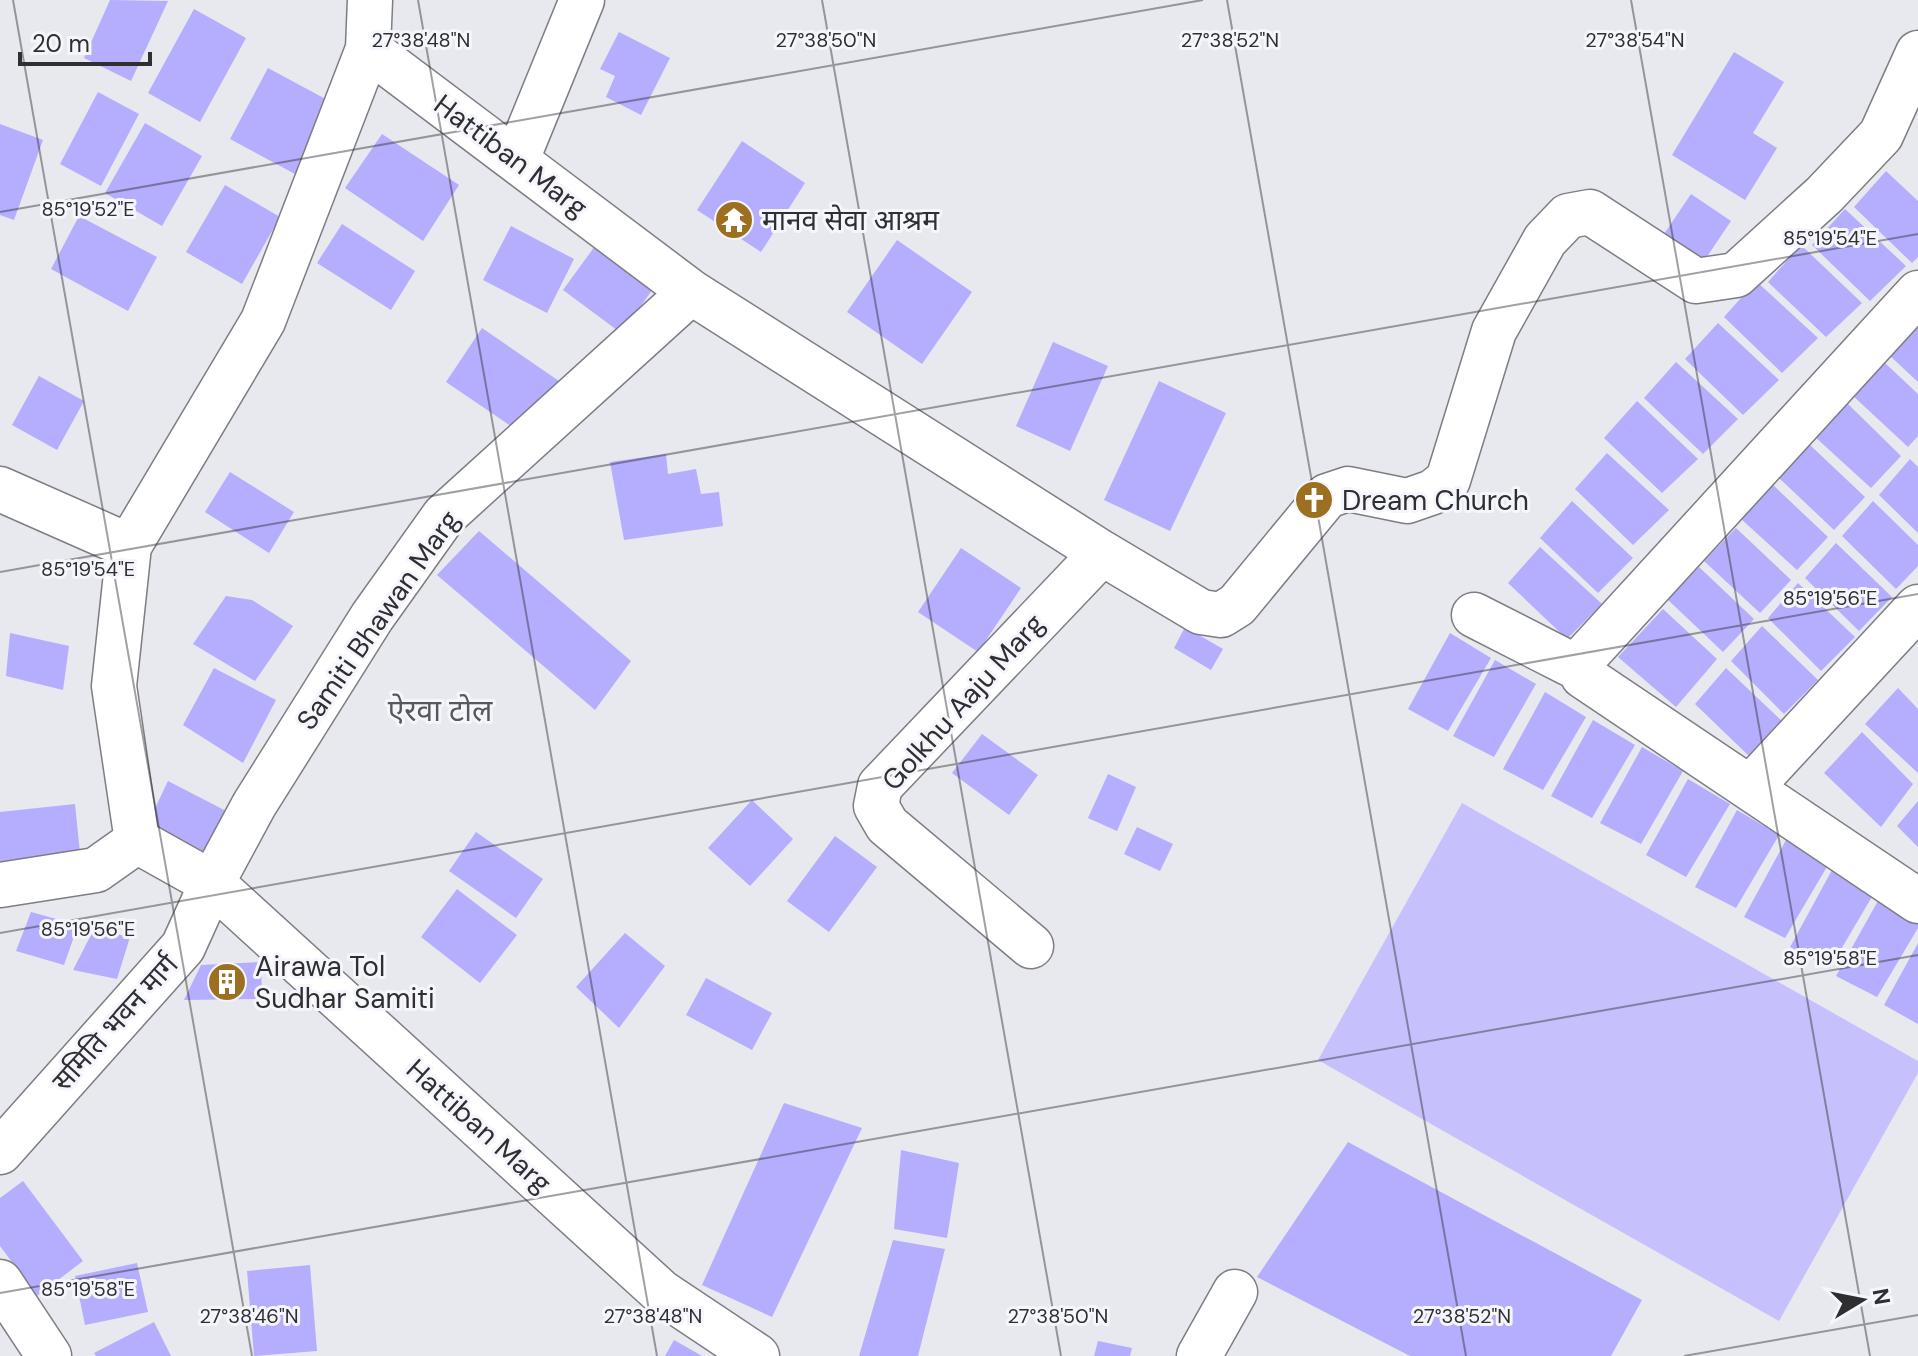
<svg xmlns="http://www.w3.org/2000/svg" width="1918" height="1356" font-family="'DM Sans','Noto Sans Devanagari',sans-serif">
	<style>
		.green { fill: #c6c1fd }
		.building { fill: #b5adfd }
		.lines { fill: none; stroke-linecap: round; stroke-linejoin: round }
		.street-casing { stroke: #7d7d84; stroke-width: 47 }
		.street { stroke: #fff; stroke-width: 44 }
		.ticks { fill: none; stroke: #2f2f32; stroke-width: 2; stroke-opacity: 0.45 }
		.labels { text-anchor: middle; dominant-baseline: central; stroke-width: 6; stroke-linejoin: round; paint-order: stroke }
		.street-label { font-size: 28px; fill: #2f2f32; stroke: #f5f5fd }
		.poi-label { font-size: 28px; fill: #2f2f32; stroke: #f5f5fd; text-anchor: start }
		.neighbourhood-label { font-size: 30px; fill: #57575d; stroke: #f5f5fd }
		.ticks-label { font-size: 20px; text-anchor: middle; fill: #2f2f32; stroke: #f5f5fd; stroke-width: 6; stroke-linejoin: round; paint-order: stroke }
	</style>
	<rect width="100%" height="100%" fill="#e8e8ef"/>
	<!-- green -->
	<path class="green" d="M1462,803L1918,1061V1073L1779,1321L1318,1060Z"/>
	<!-- building -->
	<path class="building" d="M110,0L168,1L131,81L84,58Z
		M194,9L246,38L200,122L148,93Z
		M619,32L670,58L641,115L606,97L615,76L600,69Z
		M1734,52L1784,82L1753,133L1777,148L1745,200L1672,155Z
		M268,68L333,103L295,174L230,139Z
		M98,92L139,114L101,186L60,164Z
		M145,123L202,156L162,226L105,193Z
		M0,124L43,140L14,220L0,215Z
		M382,134L459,185L423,241L345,188Z
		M742,141L805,183L761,252L697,210Z
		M1886,171L1918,201V257L1912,263L1854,207Z
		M225,185L280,217L242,284L186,252Z
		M1691,194L1731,221L1700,267L1660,240Z
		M1845,209L1906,266L1870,301L1812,245Z
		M79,216L157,257L128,311L51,269Z
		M342,224L415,271L391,310L317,263Z
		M511,226L574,259L547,313L483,280Z
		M603,235L661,278L621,333L563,290Z
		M897,240L972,292L922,364L847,312Z
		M1801,245L1862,303L1826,337L1768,282Z
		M1756,281L1818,338L1782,373L1724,317Z
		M1718,323L1779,380L1743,415L1685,359Z
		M1918,326V382L1889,355Z
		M482,328L559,381L524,435L446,382Z
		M1053,342L1108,366L1070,451L1016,426Z
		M1676,362L1738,419L1703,454L1644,398Z
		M1884,362L1918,394V436L1908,447L1851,394Z
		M39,376L84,401L57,450L12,425Z
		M1159,381L1226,413L1170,531L1104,500Z
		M1637,401L1698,459L1662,493L1604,438Z
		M1847,403L1901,456L1871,488L1814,436Z
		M1810,445L1865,497L1834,530L1778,477Z
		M1607,453L1669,510L1633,545L1575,489Z
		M666,454L668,474L696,469L701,494L719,492L723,526L624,540L610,462Z
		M1910,459L1918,467V533L1879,495Z
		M230,472L294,512L269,553L205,512Z
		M1773,485L1828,537L1797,570L1740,518Z
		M1572,501L1633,558L1598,593L1540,538Z
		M1873,501L1918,545V566L1896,589L1842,536Z
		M1736,528L1791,580L1760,613L1704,561Z
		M479,531L631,661L595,710L437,575Z
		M1836,543L1892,597L1859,631L1805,578Z
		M1540,547L1602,604L1567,639L1508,583Z
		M961,548L1021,588L978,652L918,612Z
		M1699,567L1754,619L1723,652L1667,599Z
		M1798,583L1855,637L1821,671L1768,618Z
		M226,596L252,600L293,626L255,681L193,644Z
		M1663,609L1717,659L1676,707L1618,657Z
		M1762,626L1818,680L1784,714L1731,661Z
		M1185,627L1223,649L1211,670L1174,648Z
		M10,633L69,646L63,690L6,676Z
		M1450,633L1491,658L1448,731L1408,709Z
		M1495,660L1536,684L1494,757L1453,736Z
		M214,668L276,700L243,763L183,725Z
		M1726,668L1783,722L1749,756L1695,704Z
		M1898,688L1918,709V773L1865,724Z
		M1545,692L1586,717L1543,790L1503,769Z
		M1593,720L1635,745L1592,818L1551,796Z
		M1862,732L1913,784L1881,827L1824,773Z
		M982,734L1038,775L1009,815L952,773Z
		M1642,747L1683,771L1641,844L1600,823Z
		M1108,774L1136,787L1117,831L1088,818Z
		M1688,779L1730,804L1686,877L1646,855Z
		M168,781L230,813L209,854L148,823Z
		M752,800L793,839L750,886L708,848Z
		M1918,801V847L1897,826Z
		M75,804L80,853L0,862V812Z
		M1737,810L1779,835L1736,908L1695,887Z
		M1137,827L1173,844L1160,871L1124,854Z
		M476,832L543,879L516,918L449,871Z
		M835,836L877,867L829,932L787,901Z
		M1786,840L1828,865L1785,938L1744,917Z
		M1832,870L1873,895L1830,968L1790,947Z
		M457,889L517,935L480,983L421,937Z
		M1879,899L1918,922V928L1877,997L1836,976Z
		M31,912L78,925L64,965L16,951Z
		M94,929L130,937L117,979L73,970Z
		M625,933L665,966L619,1028L576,987Z
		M1918,943V1024L1884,1005Z
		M261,962L262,999L184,1000L201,965Z
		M706,978L772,1013L752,1050L686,1015Z
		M784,1103L862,1128L772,1317L702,1285Z
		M1348,1142L1642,1300L1611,1356H1410L1257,1277Z
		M901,1150L959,1163L947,1238L894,1229Z
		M23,1181L83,1261L37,1296L0,1246V1198Z
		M893,1240L945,1249L918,1356H859Z
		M137,1263L148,1312L85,1325L75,1276Z
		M310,1265L317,1351L254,1356L247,1271Z
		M154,1322L171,1356H96L94,1353Z
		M674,1340L702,1356H665Z
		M1098,1341L1132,1348L1130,1356H1094Z"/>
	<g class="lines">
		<!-- street casing -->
		<g class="street-casing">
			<path id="street" d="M368,49L691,292L1102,553L880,786L876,806L887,825L1031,946
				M517,159L582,0
				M1918,293L1580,662L1583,676L1918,901
				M0,489L129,546L114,686L137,841L212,883L661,1292L757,1356
				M129,546L263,321L368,49L370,0
				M1102,553L1201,612L1221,615L1237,605L1327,496L1348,489L1407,501L1433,492L1448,480L1494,331L1545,240L1568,216L1590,212L1696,281L1736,275L1824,195L1881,135L1918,53
				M1474,615L1580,669
				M1750,788L1918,607
				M0,885L96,870L137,841
				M0,1152L183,947L212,883L254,805L372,617L444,516L691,292
				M0,1282L49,1356
				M1199,1356L1235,1292"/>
		</g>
		<!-- street -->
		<use href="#street" class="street"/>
	</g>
	<!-- ticks -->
	<path class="ticks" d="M13,0L252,1356M418,0L657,1356M822,0L1061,1356M1227,0L1466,1356M1631,0L1870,1356M0,212L1203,0M0,572L1918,234M0,933L1918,594M0,1293L1918,955M1684,1356L1918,1315"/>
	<!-- icons -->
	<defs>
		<g id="temple-disc" transform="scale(2)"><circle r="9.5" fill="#9c7020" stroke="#f5f5fd"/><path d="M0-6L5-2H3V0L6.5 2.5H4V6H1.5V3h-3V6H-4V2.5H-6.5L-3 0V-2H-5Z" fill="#fff"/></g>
		<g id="church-disc" transform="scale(2)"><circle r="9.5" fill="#9c7020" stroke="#f5f5fd"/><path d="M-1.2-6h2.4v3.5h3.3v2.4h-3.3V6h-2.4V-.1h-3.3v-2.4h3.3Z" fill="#fff"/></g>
		<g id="building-disc" transform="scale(2)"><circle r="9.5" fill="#9c7020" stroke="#f5f5fd"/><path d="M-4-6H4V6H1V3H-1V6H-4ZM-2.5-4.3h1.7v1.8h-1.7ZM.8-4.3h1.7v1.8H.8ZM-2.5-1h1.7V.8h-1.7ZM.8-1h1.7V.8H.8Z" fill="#fff"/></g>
	</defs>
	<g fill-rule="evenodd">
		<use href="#temple-disc" x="734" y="220"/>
		<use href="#church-disc" x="1314" y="500"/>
		<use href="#building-disc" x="227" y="982"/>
	</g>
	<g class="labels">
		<!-- street labels -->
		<g class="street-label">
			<text transform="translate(511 156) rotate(37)">Hattiban Marg</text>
			<text transform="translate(378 620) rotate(-55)">Samiti Bhawan Marg</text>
			<text transform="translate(963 702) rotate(-48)">Golkhu Aaju Marg</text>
			<text transform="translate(115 1023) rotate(-48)">समिति भवन मार्ग</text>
			<text transform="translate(479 1126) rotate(42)">Hattiban Marg</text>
		</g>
		<!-- poi labels -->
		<g class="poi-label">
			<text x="762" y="220">मानव सेवा आश्रम</text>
			<text x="1342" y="500">Dream Church</text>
			<text x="255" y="966">Airawa Tol<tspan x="255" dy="32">Sudhar Samiti</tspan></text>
		</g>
		<!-- neighbourhood labels -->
		<g class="neighbourhood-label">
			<text x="440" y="710">ऐरवा टोल</text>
		</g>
	</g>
	<g class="ticks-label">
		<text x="1230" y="47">27°38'52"N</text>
		<text x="421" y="47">27°38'48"N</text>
		<text x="826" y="47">27°38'50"N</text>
		<text x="1635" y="47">27°38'54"N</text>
		<text x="88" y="216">85°19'52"E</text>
		<text x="1830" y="245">85°19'54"E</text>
		<text x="88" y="576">85°19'54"E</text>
		<text x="1830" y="605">85°19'56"E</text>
		<text x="88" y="936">85°19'56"E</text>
		<text x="1830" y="965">85°19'58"E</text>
		<text x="88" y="1296">85°19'58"E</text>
		<text x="249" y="1323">27°38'46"N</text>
		<text x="653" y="1323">27°38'48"N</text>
		<text x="1058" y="1323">27°38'50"N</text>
		<text x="1462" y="1323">27°38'52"N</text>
	</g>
	<!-- north arrow -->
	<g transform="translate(1862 1300) rotate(80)" stroke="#f5f5fd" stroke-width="6" paint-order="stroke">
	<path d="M0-6L14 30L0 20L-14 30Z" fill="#2f2f32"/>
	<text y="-12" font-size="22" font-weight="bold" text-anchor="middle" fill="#2f2f32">N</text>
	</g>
	<!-- scale -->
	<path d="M20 52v12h130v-12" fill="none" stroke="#2f2f32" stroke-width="4"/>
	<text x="32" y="52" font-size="24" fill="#2f2f32" stroke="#f5f5fd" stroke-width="6" paint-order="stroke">20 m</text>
</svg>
